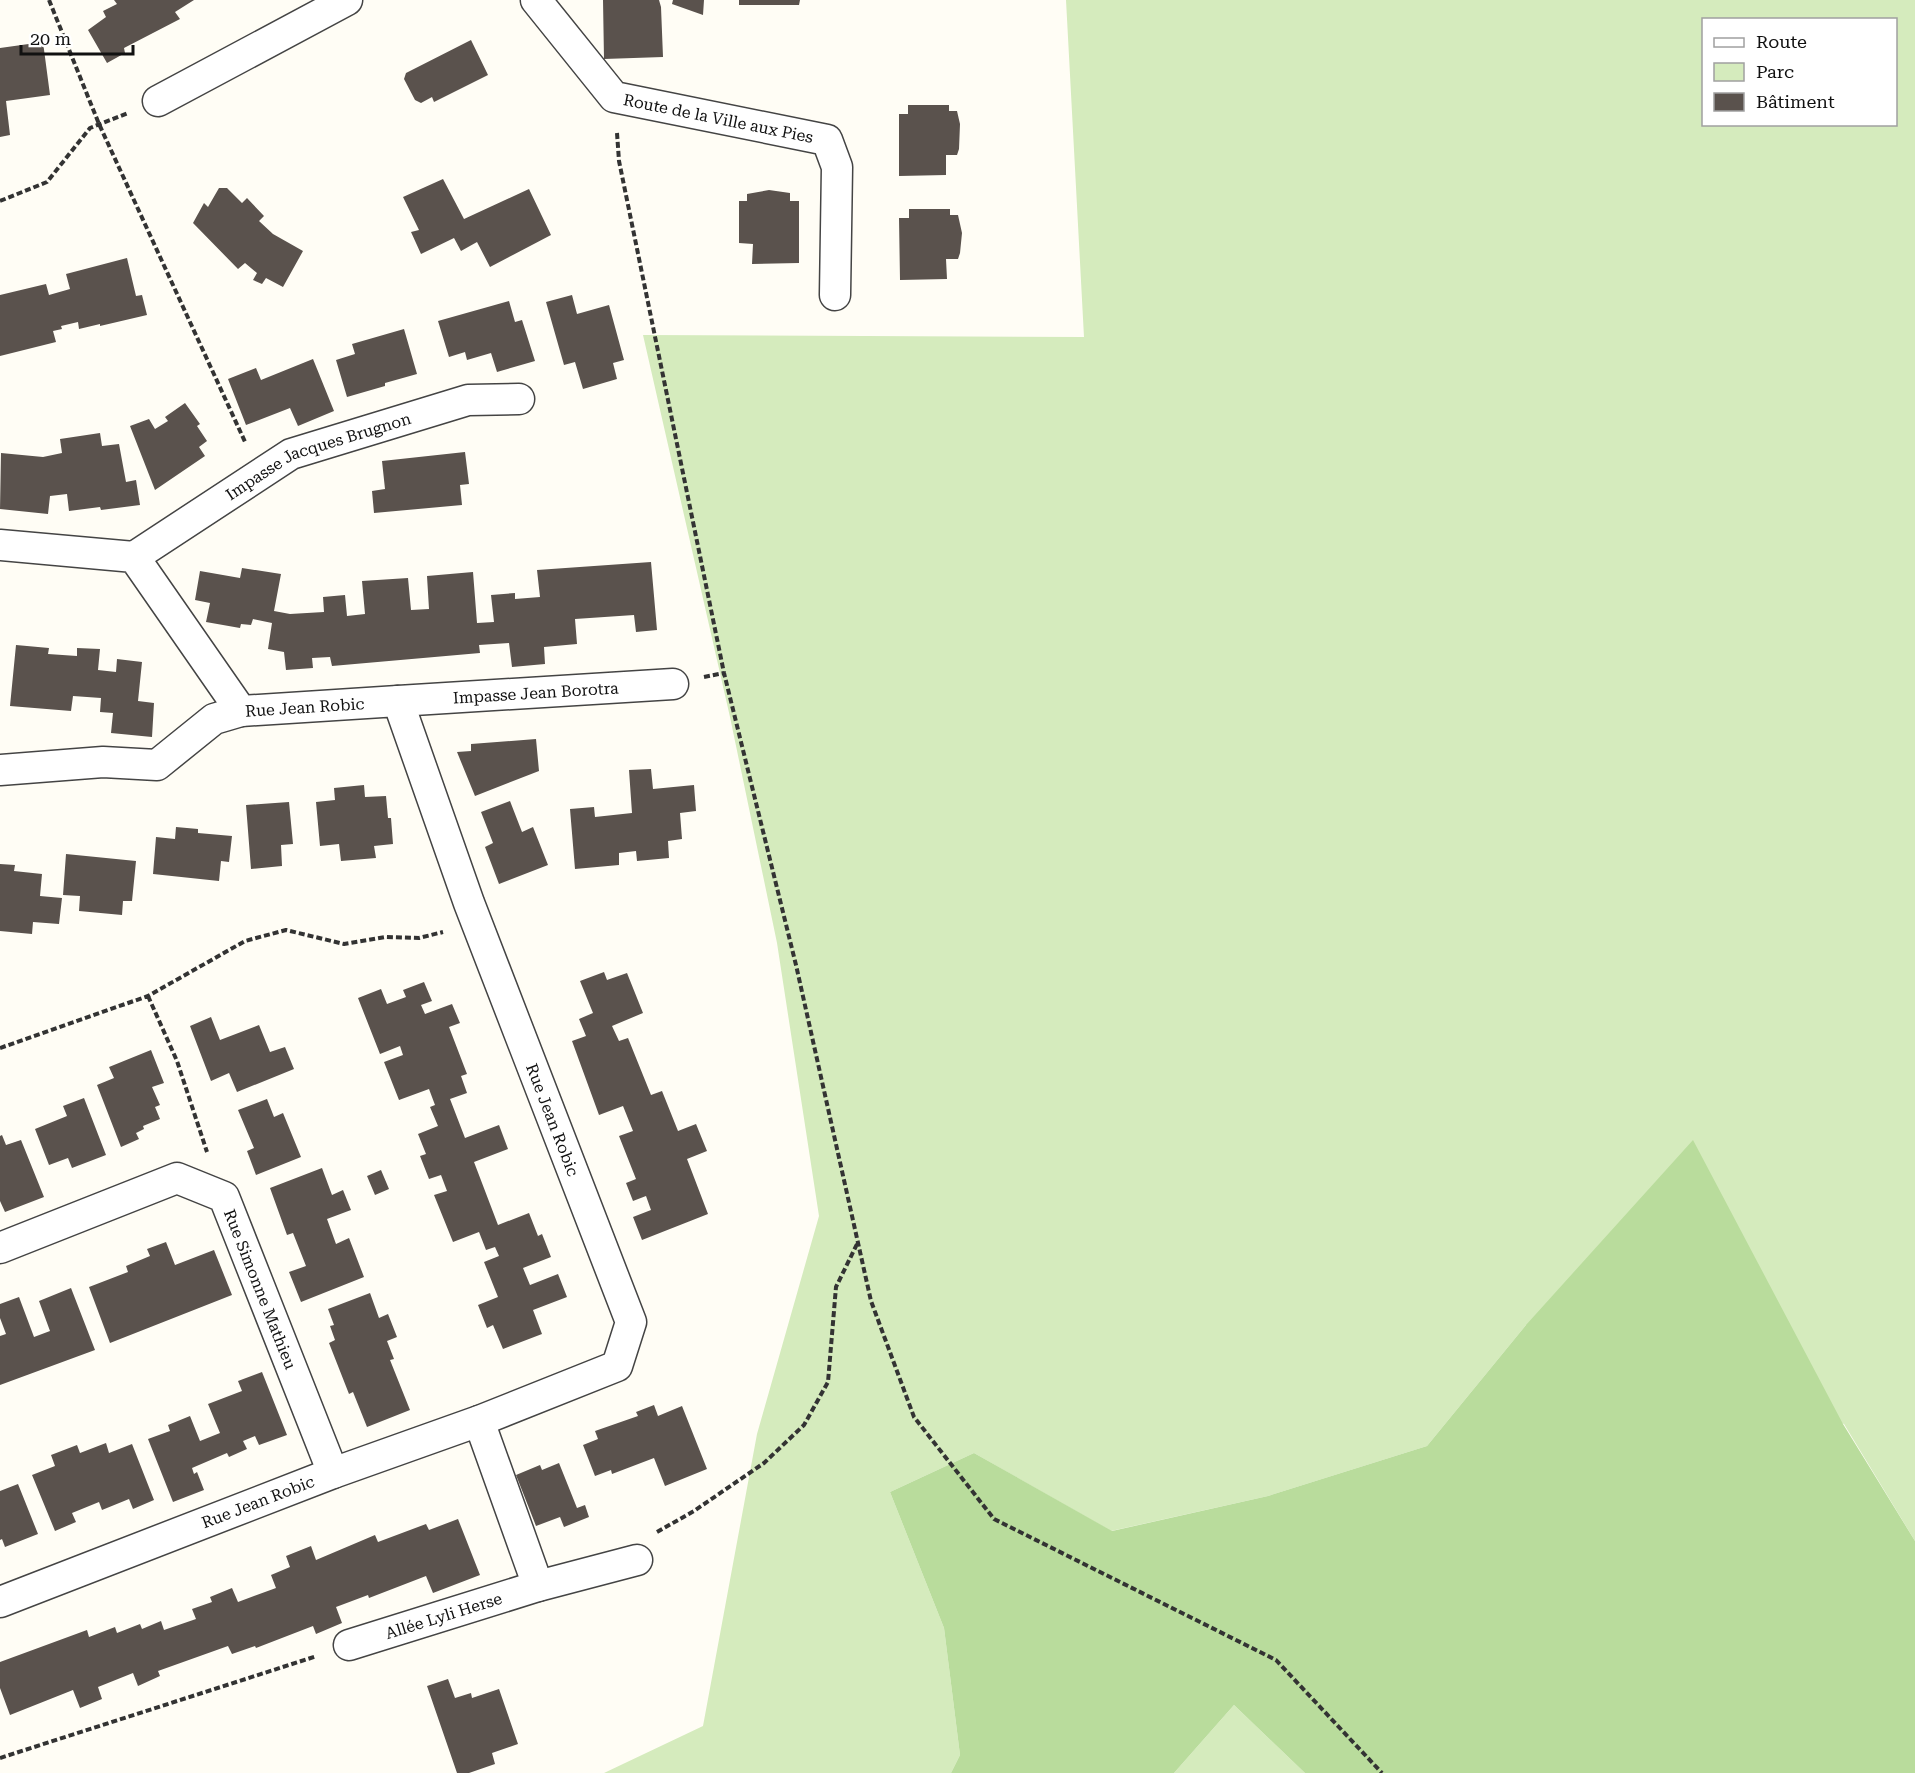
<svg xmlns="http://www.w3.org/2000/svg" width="1915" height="1773" font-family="'Roboto Serif',serif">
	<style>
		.green { fill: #d5ebbd; fill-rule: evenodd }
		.forest { fill: #b9dc9c }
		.building { fill: #5a524d }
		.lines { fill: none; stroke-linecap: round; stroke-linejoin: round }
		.street-casing { stroke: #444; stroke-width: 33 }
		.path { stroke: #333; stroke-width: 4; stroke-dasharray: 6 3; stroke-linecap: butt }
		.street { stroke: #fff; stroke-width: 30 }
		.labels { text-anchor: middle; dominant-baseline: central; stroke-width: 6; stroke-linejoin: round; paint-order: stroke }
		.street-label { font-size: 16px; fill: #111; stroke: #fff }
	</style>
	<rect width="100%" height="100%" fill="#fffdf5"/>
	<!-- green -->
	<path class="green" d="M1066,0H1915V1541L1844,1424L1526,1325L1427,1446L1268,1496L1111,1531L974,1453L890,1492L944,1628L960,1755L951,1773H604L703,1726L757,1434L819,1216L777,943L730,717L643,335L1084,337ZM1704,20H1896V124H1704Z
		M1234,1705L1305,1773H1174Z"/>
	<!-- forest -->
	<path class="forest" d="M1693,1140L1843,1424L1915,1541V1773H1305L1234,1705L1174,1773H951L960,1755L944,1628L890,1492L974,1453L1112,1531L1268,1496L1427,1446L1526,1325Z"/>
	<!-- building -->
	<path class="building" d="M114,0H194L175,12L180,19L124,48L125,53L107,63L88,30L106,17L103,11L117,4Z
		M603,0H659L661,7L663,57L604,59Z
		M673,0H704L703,15L672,4Z
		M739,0H800L799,5H739Z
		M471,40L488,75L434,102L432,97L421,103L415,100L404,79L406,73Z
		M43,42L50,95L6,101L10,135L0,137V48Z
		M908,105H949V111H957L960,124L959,149L957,155H946V175L899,176V114H908Z
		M443,179L464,219L529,189L551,235L490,267L477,242L461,251L454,238L421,254L411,232L419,230L403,197Z
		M219,188H227L242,203L247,198L264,216L259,221L273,234L303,251L283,287L266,278L262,284L253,280L257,273L245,263L238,269L193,223L204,203L208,207Z
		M769,190L790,193V201H799V263L752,264L753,244L739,243V201H747V194Z
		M909,209H950V215H958L962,233L960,253L958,259H946L947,279L900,280L899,218H909Z
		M127,258L136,296L142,295L147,315L100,326V324L79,329L78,322L61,326L62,329L53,331L56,342L0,356V295L46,284L49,295L70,289L66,274Z
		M572,295L577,314L609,305L624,360L613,363L617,379L583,389L575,362L564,365L546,302Z
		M509,301L515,322L522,320L535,361L497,372L491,353L467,360L465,352L449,357L438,321Z
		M404,329L417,374L385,383V386L347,397L336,360L355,354L352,344Z
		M313,359L334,411L298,426L290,408L246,425L228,379L256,368L261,380Z
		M185,403L200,424L197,426L207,441L199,447L205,456L155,490L130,426L149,419L155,429L168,421L165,417Z
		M100,433L102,446L119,444L126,482L136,480L140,505L101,510L100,507L69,511L67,494L50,496L48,514L0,509L1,453L43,457L62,453L60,439Z
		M465,452L469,484L460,485L462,505L374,513L372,491L385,489L382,461Z
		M651,562L657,630L636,632L634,615L575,619L577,644L544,647L545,664L512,667L509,643L479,645L480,653L332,666L330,657L312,658L313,668L286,670L284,652L268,649L272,623L253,619L251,625L241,624L240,628L206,622L210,603L195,600L200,571L240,578L242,568L281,574L274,611L290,614L324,612L323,597L345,595L347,616L365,614L362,581L408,578L411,610L429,609L427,576L473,572L477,623L494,622L491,595L515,593V599L540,597L537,570Z
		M16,645L49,648L48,654L77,656V648L100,649L98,670L116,672L117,659L142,662L138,701L154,703L152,737L111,733L113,713L100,712L101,698L73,696L71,711L10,706Z
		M536,739L539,771L475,796L457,752L471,751V744Z
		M651,769L653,789L694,785L696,811L680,813L682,839L668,841L669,858L637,861L636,851L619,853V865L575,869L570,809L594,807L595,817L632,813L629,770Z
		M364,785L365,797L386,796L388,818H391L393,844L374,846L376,858L341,861L339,844L320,846L316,802L335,800L334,788Z
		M510,801L522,832L533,827L548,865L499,884L485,847L493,843L481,812Z
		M289,802L293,844L281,845L282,866L251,869L246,805Z
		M176,827L198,829V833L232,836L229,862L221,861L219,881L153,874L156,837L175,839Z
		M66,854L136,861L132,901H123L122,915L79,911L80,896L63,895Z
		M0,864L15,865L14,871L42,874L40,896L62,898L59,924L33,922L32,934L0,931Z
		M604,972L607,980L627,973L643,1013L612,1026L619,1041L628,1038L651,1095L662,1091L678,1131L696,1124L707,1151L687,1159L708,1214L642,1240L633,1217L651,1210L646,1196L633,1201L626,1183L636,1179L619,1136L633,1131L623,1106L599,1115L572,1041L586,1036L579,1019L593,1013L580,981Z
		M424,982L432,1001L421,1005L425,1014L452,1004L460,1023L449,1027L467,1074L461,1076L467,1093L450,1099L465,1138L499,1125L508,1149L474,1162L498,1225L529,1213L538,1236L542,1234L551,1257L523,1268L530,1285L558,1274L567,1297L533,1310L542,1334L503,1349L493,1325L487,1328L478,1305L498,1297L484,1262L499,1256L495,1247L486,1250L479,1232L453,1242L434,1195L447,1191L441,1175L429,1179L420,1156L426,1154L418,1134L438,1126L430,1107L435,1105L429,1089L399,1100L384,1062L403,1055L400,1046L380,1054L358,998L381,989L387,1004L406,997L403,990Z
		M211,1017L220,1040L259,1025L270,1052L285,1047L294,1069L237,1092L229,1073L211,1081L190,1026Z
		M151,1050L164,1083L152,1087L160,1105L155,1107L160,1119L143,1126L144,1129L136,1133L139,1139L121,1147L97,1085L114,1078L109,1067Z
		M84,1098L106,1155L72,1168L68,1158L49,1165L35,1129L67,1116L63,1106Z
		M267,1099L274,1117L283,1113L301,1157L256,1175L247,1151L254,1148L238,1110Z
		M2,1135L6,1145L21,1140L44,1197L5,1212L0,1201V1136Z
		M322,1168L332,1195L343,1190L351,1210L327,1219L336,1244L349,1238L364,1277L301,1302L289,1272L306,1266L293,1233L287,1235L270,1188Z
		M381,1170L389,1189L375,1195L367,1176Z
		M166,1242L175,1265L214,1250L232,1295L110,1343L89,1287L128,1272L126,1266L150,1256L147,1249Z
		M71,1288L95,1350L0,1385V1336L6,1334L0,1318V1304L19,1297L34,1337L50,1331L39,1301Z
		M370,1293L379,1318L388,1314L397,1337L387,1341L394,1359L390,1360L410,1410L367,1427L353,1392L349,1394L329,1343L335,1340L330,1326L334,1325L328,1309Z
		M262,1372L287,1435L259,1445L255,1436L243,1441L247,1449L229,1457L227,1453L192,1468L194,1474L197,1472L204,1490L173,1502L148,1439L170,1431L168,1425L190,1416L200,1441L220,1433L208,1404L242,1391L238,1381Z
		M654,1405L658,1416L682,1406L707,1469L665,1486L654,1458L612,1474L611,1470L595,1476L583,1445L598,1439L595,1431L638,1416L636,1412Z
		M106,1443L109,1453L132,1444L154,1500L133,1509L129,1499L102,1510L99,1502L72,1513L76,1522L55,1531L32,1475L55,1466L51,1455L77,1445L80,1453Z
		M559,1463L577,1508L585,1505L589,1517L564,1527L560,1517L536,1526L516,1475L540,1465L542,1470Z
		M18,1484L38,1534L5,1547L2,1539L0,1540V1491Z
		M458,1519L480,1575L433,1593L426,1576L369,1598L368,1595L336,1607L342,1623L316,1634L313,1626L256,1648L255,1646L232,1654L228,1646L158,1671L160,1676L138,1686L133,1673L98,1687L102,1699L80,1708L73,1690L10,1715L0,1688V1662L87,1630L89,1637L115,1627L117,1633L140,1624L142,1629L161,1621L164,1630L196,1619L192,1609L212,1602L210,1597L232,1588L238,1602L276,1588L271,1575L290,1567L286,1556L311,1546L316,1560L375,1535L378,1542L426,1524L429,1530Z
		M448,1679L455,1698L471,1693L472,1698L499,1689L518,1744L492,1753L495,1764L469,1773H457L427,1686Z"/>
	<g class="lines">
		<!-- street casing -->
		<g class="street-casing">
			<g id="street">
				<path id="s1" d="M536,0L614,97L827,140L837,167L835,295"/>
				<path d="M158,101L347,0"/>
				<path id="s2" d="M0,545L134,557L241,711L398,701L469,903L631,1322L617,1366L479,1421L333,1473L0,1602"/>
				<path id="s3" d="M134,557L291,454L468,400L519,399"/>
				<path id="s4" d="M398,701L673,684"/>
				<path d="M0,770L103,762L157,765L214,719L241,711"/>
				<path id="s5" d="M0,1248L177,1178L224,1197L333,1473"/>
				<path d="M479,1421L538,1586"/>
				<path id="s6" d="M349,1645L538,1586L637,1560"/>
			</g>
		</g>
		<!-- path -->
		<path class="path" d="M49,0L99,124L246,444
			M617,133L619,161L724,673L796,965L871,1301L914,1417L994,1519L1276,1660L1382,1773
			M0,201L47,182L90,128L128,113
			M704,677L724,673
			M148,996L177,1061L207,1152
			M0,1048L148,996L245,941L286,930L344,944L386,937L419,938L443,932
			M657,1532L694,1511L764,1463L804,1425L828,1382L836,1287L858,1242
			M0,1758L317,1656"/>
		<!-- street -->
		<use href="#street" class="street"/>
	</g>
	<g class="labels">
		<!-- street labels -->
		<g class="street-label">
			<text stroke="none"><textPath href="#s1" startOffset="231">Route de la Ville aux Pies</textPath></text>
			<text stroke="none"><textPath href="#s3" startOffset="212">Impasse Jacques Brugnon</textPath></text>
			<text stroke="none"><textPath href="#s4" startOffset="138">Impasse Jean Borotra</textPath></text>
			<text stroke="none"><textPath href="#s2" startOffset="386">Rue Jean Robic</textPath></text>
			<text stroke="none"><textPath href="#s2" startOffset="926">Rue Jean Robic</textPath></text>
			<text stroke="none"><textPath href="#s5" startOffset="340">Rue Simonne Mathieu</textPath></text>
			<text transform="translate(258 1502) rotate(-21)">Rue Jean Robic</text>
			<text stroke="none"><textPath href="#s6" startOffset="99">Allée Lyli Herse</textPath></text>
		</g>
	</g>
	<!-- legend -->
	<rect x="1702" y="18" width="195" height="108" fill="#ffffff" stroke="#a0a0a0" stroke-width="1.5"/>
	<rect x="1714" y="38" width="30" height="9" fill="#ffffff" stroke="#a0a0a0" stroke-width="1.5"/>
	<text x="1756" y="48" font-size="18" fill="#111111">Route</text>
	<rect x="1714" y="63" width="30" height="18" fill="#d5ebbd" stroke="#a0a0a0" stroke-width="1.5"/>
	<text x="1756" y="78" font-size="18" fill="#111111">Parc</text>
	<rect x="1714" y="93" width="30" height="18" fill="#5a524d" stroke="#a0a0a0" stroke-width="1.5"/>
	<text x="1756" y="108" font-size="18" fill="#111111">Bâtiment</text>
	<!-- scale -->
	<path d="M21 45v9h112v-9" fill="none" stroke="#111111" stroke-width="3"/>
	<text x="30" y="45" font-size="18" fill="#111111" stroke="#ffffff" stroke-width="4.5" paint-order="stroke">20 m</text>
</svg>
